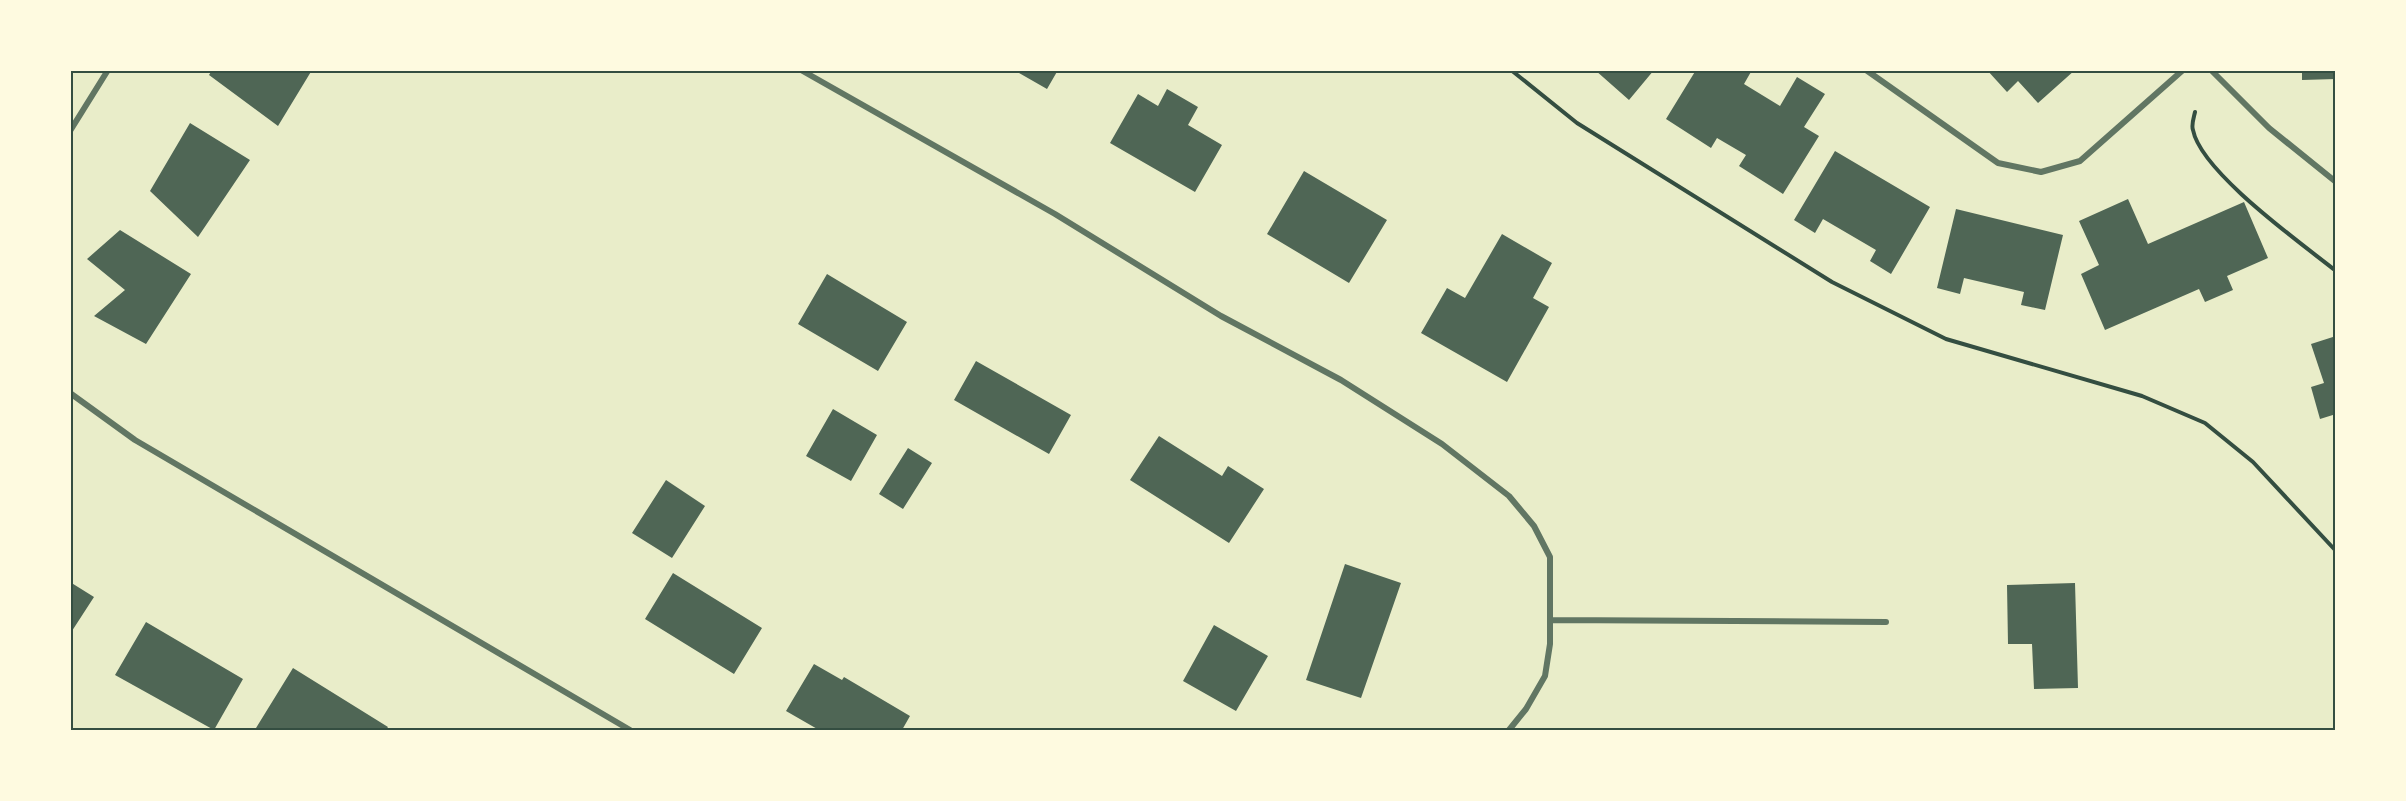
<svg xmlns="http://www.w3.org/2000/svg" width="2406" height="801" font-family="'IBM Plex Sans',sans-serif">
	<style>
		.building { fill: #4f6655 }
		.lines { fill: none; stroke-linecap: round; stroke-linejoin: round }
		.path { stroke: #344e41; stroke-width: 4 }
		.minor { stroke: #617663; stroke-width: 6 }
		.neatline { fill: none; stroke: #344e41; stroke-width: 2 }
	</style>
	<rect width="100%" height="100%" fill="#e9edc9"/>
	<!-- building -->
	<path class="building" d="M212,70H312L278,126L209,75Z
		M1014,70H1058L1047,89Z
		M1595,70H1654L1629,100Z
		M1696,70H1752L1744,84L1780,106L1797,77L1825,94L1804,127L1819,136L1783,194L1739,166L1746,155L1717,138L1711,148L1666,119Z
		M1987,70H2075L2038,103L2018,81L2007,92Z
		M2302,70H2336V79L2302,80Z
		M1167,89L1198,107L1188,125L1222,145L1195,192L1110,143L1138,94L1158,106Z
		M190,123L250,160L198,237L150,191Z
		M1835,151L1930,207L1891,274L1870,261L1876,250L1823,219L1815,233L1794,220Z
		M1304,171L1387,220L1349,283L1267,234Z
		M2128,199L2148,244L2244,202L2268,258L2227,276L2233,290L2205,302L2199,289L2105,330L2081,274L2099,265L2079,221Z
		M1956,209L2063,235L2045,310L2021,305L2024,292L1964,278L1960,294L1937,288Z
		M120,230L191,274L146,344L94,316L125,290L87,259Z
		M1502,234L1552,263L1533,298L1549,307L1507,382L1421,333L1447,288L1465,298Z
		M827,274L907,322L878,371L798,324Z
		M2336,336V414L2320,419L2311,387L2324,383L2311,344Z
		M976,361L1071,415L1049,454L954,400Z
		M833,409L877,435L851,481L806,456Z
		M1159,436L1222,476L1228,466L1264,489L1229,543L1130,480Z
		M908,448L932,463L903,509L879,494Z
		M666,480L705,506L672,558L632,533Z
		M1345,564L1401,583L1361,698L1306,680Z
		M673,573L762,628L734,674L645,619Z
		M70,582L94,597L70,634Z
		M2075,583L2078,688L2034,689L2032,644H2008L2007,585Z
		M146,622L243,679L214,730L115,675Z
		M1214,625L1268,656L1236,711L1183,681Z
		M814,664L842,680L844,677L910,716L902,730H819L786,711Z
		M293,668L388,727L386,730H260L256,728Z"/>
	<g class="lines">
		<!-- path -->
		<path class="path" d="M1511,70L1577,123L1832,282L1946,339L2142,396L2205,423L2253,462L2336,551
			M2195,112C2194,117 2191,125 2193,130C2201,172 2301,243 2336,271"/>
		<!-- minor -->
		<path class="minor" d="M801,70L1055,214L1221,316L1341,380L1442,444L1509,496L1534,526L1550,557V644L1545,676L1526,709L1509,730
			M1866,70L1998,163L2041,172L2080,161L2183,70
			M2211,70L2269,128L2336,182
			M70,131L108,70
			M70,393L135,440L630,730
			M1550,620L1886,622"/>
	</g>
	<!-- border -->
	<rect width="2406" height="801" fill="none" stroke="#fefae0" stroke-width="144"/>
	<rect x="72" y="72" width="2262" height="657" class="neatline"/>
</svg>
